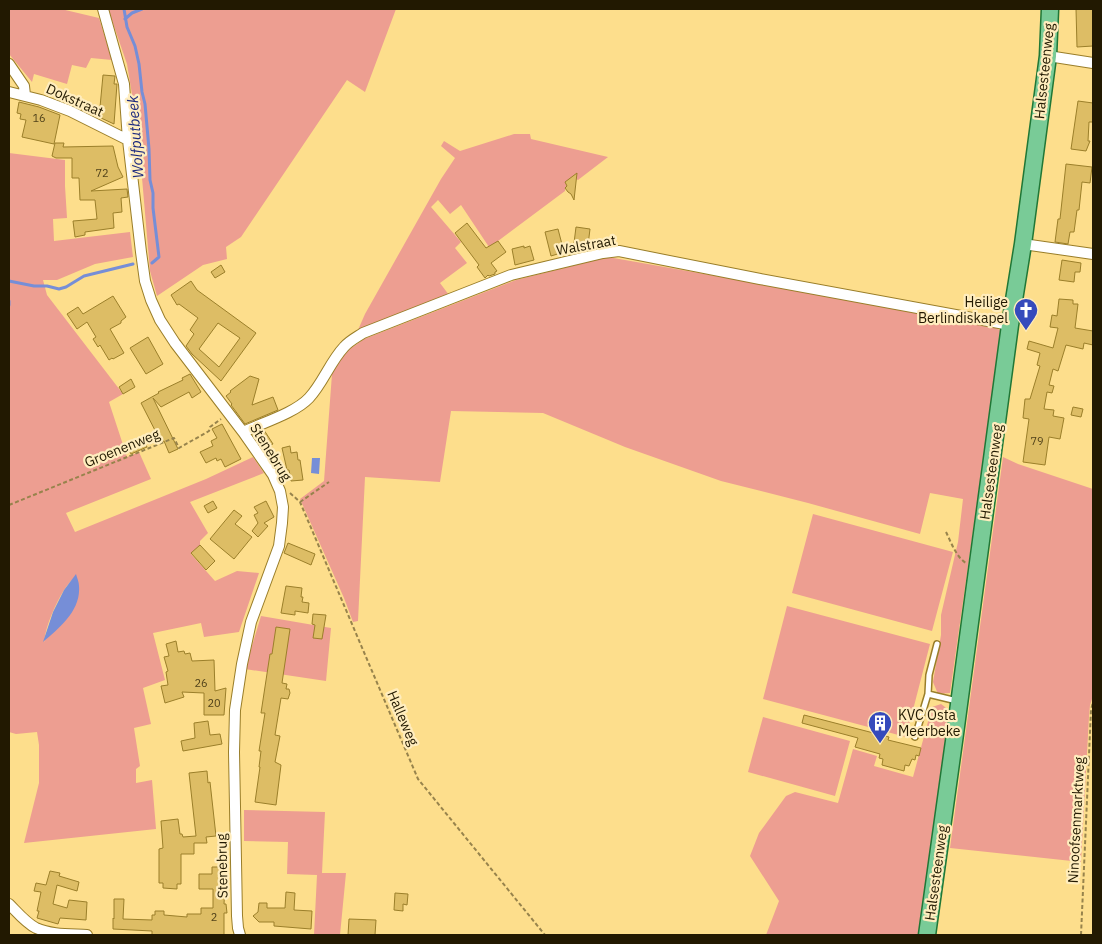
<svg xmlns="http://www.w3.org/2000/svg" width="1102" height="944" font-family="'IBM Plex Sans',sans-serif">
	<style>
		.green { fill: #ed9e91; fill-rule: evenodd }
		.water { fill: #768ed7 }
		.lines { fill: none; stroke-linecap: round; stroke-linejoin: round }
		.stream { stroke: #768ed7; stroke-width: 3 }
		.building { fill: #ddbd65; stroke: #9b7f2a; fill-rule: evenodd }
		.service-casing { stroke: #9a7e29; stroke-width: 8 }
		.minor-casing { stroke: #9a7e29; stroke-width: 12 }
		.primary-casing { stroke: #207736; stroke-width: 19 }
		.path { stroke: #97834c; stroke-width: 2; stroke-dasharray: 4 2.5; stroke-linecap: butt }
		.service { stroke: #fff; stroke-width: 5 }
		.minor { stroke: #fff; stroke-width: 10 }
		.primary { stroke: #79cb97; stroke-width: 16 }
		.labels { text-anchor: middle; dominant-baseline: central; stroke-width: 4.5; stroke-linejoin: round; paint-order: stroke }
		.number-label { font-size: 11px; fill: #51421a }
		.street-label { font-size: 14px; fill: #221901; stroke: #ffedbe }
		.poi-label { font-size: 14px; fill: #221901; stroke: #ffedbe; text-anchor: end }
		.water-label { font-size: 15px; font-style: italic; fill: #1d2a7f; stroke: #ffedbe }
	</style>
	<rect width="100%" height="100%" fill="#fdde8c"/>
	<!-- green -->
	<path class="green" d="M9,9H61L99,18L112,60L91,58L86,68L72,65L67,84L34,74L32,82L9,54Z
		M108,9H396L365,92L347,80L241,237L226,247L227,259L203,265L157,296L150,271L138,131L127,64Z
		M514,134H530L531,139L608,157L578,180L576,179L565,188V191L498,241L489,247L461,205L450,214L438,200L431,207L461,242L455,248L467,263L440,283L449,295L358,330L365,314L441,179L455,158L441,146L444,141L460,151Z
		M9,153L65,160V186L67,218L53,219L54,241L130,232L133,257L95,264L57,280H43L47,295L123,394L109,402L127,457L139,452L151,479L66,513L75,532L206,479L253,457L264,473L190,502L208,533L200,541V545L191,554L215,581L237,571L259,573L239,632L204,637L201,623L153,633L165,680L143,688L151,724L134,728L140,766L136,769V783L152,780L156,829L24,843L39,783V745L37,732L16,734L9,732ZM76,575L44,642C46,625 55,605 64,590C67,585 72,580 76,575Z
		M608,257L778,287L995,328L1000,330L1001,334L950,693L938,694L933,682L941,635V615L958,542L963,499L930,493L920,534L808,503L721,481L625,447L543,413L451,411L440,482L365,477L358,621L353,622L344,598L300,499L324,481L332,374L338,362L347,351L364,339L516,280Z
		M1003,457L1018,464L1093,489V696L1090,705L1089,717L1081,862L950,848Z
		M813,514L953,552L932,631L792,593Z
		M787,606L930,644L906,737L763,699Z
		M261,616L331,628L326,681L245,669Z
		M941,704L949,710L919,935H766L779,901L750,856L759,833L786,796L795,792L838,803L853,749L877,756L874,766L913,777L932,707Z
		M763,717L850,741L835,796L748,772Z
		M244,810L325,812L322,873H346L340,935H314L317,875L287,874L288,842L244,841Z"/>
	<!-- water -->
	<path class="water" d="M312,458H320L319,474L311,473Z
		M76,574C77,578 79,582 79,586C81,611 59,628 43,642L53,612L64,590Z"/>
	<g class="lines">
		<!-- stream -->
		<path class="stream" d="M124,9L127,27L135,46L139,64L142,92L145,104L149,149L150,180L153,193V208L159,257L152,263
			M125,19L132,13L142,9
			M9,281L34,286H47L59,289L66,287L84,276L133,264
			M9,301V305"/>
	</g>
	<!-- building -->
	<path class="building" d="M1076,9H1093V46L1077,47Z
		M103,75L115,76L114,84H117L114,124L73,105L74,100L100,107Z
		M1078,101L1093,103V122H1089L1088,141H1090L1086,151L1071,149Z
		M19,102L39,107L60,115L54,144L22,137L26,120L20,119L21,114L17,113Z
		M55,143H64L63,147L113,146L118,167L123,177L91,191L127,189L128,197L121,198L122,212L113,213L114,228L85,232V235L75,237L73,221L97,219L95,200H80L79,178H72V158H56L52,156Z
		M1066,164L1092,167L1090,183L1082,182L1079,210H1077L1074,232H1070L1068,244L1055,242L1058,219H1060Z
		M577,173L574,200L571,194L568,192L565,188L567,186L565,182Z
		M467,223L486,248L498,241L506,252L491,263L497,271L495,272V274L489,276L488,275L485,278L477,267L479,265L455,233Z
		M576,227L590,229L588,245L574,243Z
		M558,229L564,252L551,256L545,232Z
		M524,246V248L530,246L534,260L515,265L512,249Z
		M1062,260L1081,263L1080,272H1075L1074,282L1059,280Z
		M221,265L225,272L215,278L211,272Z
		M191,281L197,290L256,333L221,381L192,354L186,346L194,334L190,330L198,318L179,304L177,305L171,295ZM218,323L240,338L219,367L199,349Z
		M113,296L126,317L121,321V323L110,329L124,353L113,359L112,358L109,360L100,345L98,347L93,339L96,337L87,322L77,329L67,314L78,307L83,314Z
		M1059,299L1073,300V304H1078L1075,328L1093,331V345L1084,343L1083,349L1066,345L1058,371L1053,369L1049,385L1054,386L1052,393L1047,392L1044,409L1054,410L1053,416L1064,418L1060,439L1049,437L1045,465L1023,462L1029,419L1023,418L1025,399H1030L1040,366L1037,365L1040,353L1027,349L1029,341L1053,348L1058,328L1050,327L1052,315L1057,316Z
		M148,337L163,364L146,374L130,348Z
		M190,374L201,392L192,398L189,392L161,407L153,398L178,449L169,453L164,441L161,442L141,403L159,393L158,392L183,380L182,378Z
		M250,376L259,379L252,405L273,397L278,410L245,424L231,405L232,404L226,396L231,392L230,391Z
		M131,379L135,387L123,394L119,387Z
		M1073,407L1083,409L1081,417L1071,415Z
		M222,424L241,459L225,467L221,459L217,461L216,458L206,463L200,452L213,446L211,441L217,438L212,429Z
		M264,430L273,444L263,448L253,435Z
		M143,439L147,447L131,454L127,446Z
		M290,446L291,453L297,452L298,460H300L303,480L291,481L289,470H287L282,448Z
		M213,501L217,508L208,513L204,506Z
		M266,501L274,517L264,523L268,526L258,537L252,531L258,523L254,515L258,513L254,507Z
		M234,510L242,516L235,524L252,537L234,559L210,539Z
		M288,543L315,554L311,565L284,553Z
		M200,545L215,561L206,570L191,553Z
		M286,586L302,588L301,597H303L302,602L309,603L308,613L295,611V615L281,613Z
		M313,614L326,615L322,639L313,638L315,625L312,624Z
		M276,627L290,629L282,683L287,684L286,689H289L290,693L288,699L281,698L275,735L280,736L275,762L281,765L276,805L255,802L260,767H259L261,751H259L265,713H261L270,654H272Z
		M176,641L178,652L184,651L185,654L190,653L192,661L214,660L215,691L226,688L224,715H204V693L182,692L184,697L165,703L161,686L168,685L166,672L168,671L164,657L169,656L166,644Z
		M804,715L889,737L888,740L921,748L919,756L916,755L915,760L912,759L909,766L905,765L904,771L882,765L883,759L879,758L880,754L855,747L858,738L802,723Z
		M208,721L210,735L220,734L222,744L183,751L181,741L195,738L194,723Z
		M207,771L208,783L210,782L216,836L206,837L207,843H194V854H181V884H177V889L163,888V883H159V849L163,848L161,821L178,819L180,834H182L183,837L196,836L189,773Z
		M212,867H225V885L224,904H226L227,913H224V935H152V931L113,929V918L114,919V899H124L123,919L152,920V915H155V911H164V915L187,917V914H201V908H213V889H199V874H212Z
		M50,871L60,873L59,876L79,882L77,891L57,885L53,904L67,908L69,900L87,902L86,920L60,918L58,924L37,918L39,911H37L41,892L34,891L36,883L46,885Z
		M286,892L295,893L294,910L312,911L311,929L274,926V922H259L253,916L258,912L259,903H267V908H285Z
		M395,893L408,894L407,905L403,904V911L394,910Z
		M349,919L376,920L375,935H348Z"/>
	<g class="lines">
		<!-- service casing -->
		<g class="service-casing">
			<path id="service" d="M928,694L929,675L937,644
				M915,737L928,694L957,701"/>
		</g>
		<!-- minor casing -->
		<g class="minor-casing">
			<path id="minor" d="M103,9L124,84L128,140L141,252L145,281L151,300L160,320L175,343L243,432L273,475L280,491L283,507L282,523L279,546L251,622L242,664L235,710L234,752L237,916L238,928L240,935
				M1048,56L1093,63
				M9,64L24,86L25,95
				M9,92L41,100L70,111L128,140
				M1023,244L1093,254
				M243,432C262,423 295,413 309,398C323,383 330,362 344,347C349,341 357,337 363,333L511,275L603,253L619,251L760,279L1010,325
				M9,904C17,912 26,923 36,928C51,935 71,934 87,935"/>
		</g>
		<!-- primary casing -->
		<g class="primary-casing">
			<path id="primary" d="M927,935L955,734L1010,325L1023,244L1048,56L1050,9"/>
		</g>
		<!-- path -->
		<path class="path" d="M290,493L300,502L418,779L545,935
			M300,502L329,482
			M9,505L174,438L179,448L209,431L210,427L221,419
			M946,532C951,542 956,557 966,563
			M1081,935L1091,710L1093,702"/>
		<!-- service -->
		<use href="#service" class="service"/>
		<!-- minor -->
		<use href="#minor" class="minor"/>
		<!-- primary -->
		<use href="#primary" class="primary"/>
	</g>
	<!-- icons -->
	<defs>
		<g id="church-pin" transform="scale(1.25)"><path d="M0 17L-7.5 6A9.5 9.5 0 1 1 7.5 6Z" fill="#354abc" stroke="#ffedbe"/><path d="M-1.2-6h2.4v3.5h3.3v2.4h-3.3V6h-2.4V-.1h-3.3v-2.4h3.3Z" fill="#fff"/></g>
		<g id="building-pin" transform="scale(1.25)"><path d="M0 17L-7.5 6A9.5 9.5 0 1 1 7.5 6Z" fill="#354abc" stroke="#ffedbe"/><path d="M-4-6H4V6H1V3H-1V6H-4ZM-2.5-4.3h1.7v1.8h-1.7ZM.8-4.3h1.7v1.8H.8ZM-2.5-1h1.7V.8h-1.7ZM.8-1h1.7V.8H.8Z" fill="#fff"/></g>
	</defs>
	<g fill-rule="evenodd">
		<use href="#church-pin" x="1026" y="310"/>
		<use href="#building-pin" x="880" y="723"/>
	</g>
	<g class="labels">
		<!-- number labels -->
		<g class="number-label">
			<text x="39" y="118">16</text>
			<text x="102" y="173">72</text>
			<text x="1037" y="441">79</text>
			<text x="201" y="683">26</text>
			<text x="214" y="703">20</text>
			<text x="214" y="917">2</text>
		</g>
		<!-- street labels -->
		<g class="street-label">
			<text transform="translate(1044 71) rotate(-84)">Halsesteenweg</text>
			<text transform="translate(75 100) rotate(24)">Dokstraat</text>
			<text transform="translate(586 245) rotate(-10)">Walstraat</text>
			<text transform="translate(122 448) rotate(-22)">Groenenweg</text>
			<text transform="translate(271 452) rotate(58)">Stenebrug</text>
			<text transform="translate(991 472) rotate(-82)">Halsesteenweg</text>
			<text transform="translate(403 718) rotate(67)">Halleweg</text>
			<text transform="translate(1076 820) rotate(-87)">Ninoofsenmarktweg</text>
			<text transform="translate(222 866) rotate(-91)">Stenebrug</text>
			<text transform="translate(936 873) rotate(-82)">Halsesteenweg</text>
		</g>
		<!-- poi labels -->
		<g class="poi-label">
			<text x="1008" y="302">Heilige<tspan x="1008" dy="16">Berlindiskapel</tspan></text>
			<text x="898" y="715" text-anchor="start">KVC Osta<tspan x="898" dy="16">Meerbeke</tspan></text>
		</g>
		<!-- water labels -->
		<g class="water-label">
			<text transform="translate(135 137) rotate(-94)">Wolfputbeek</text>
		</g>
	</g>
	<!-- border -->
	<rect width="1102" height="944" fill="none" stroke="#221901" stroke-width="20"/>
</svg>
